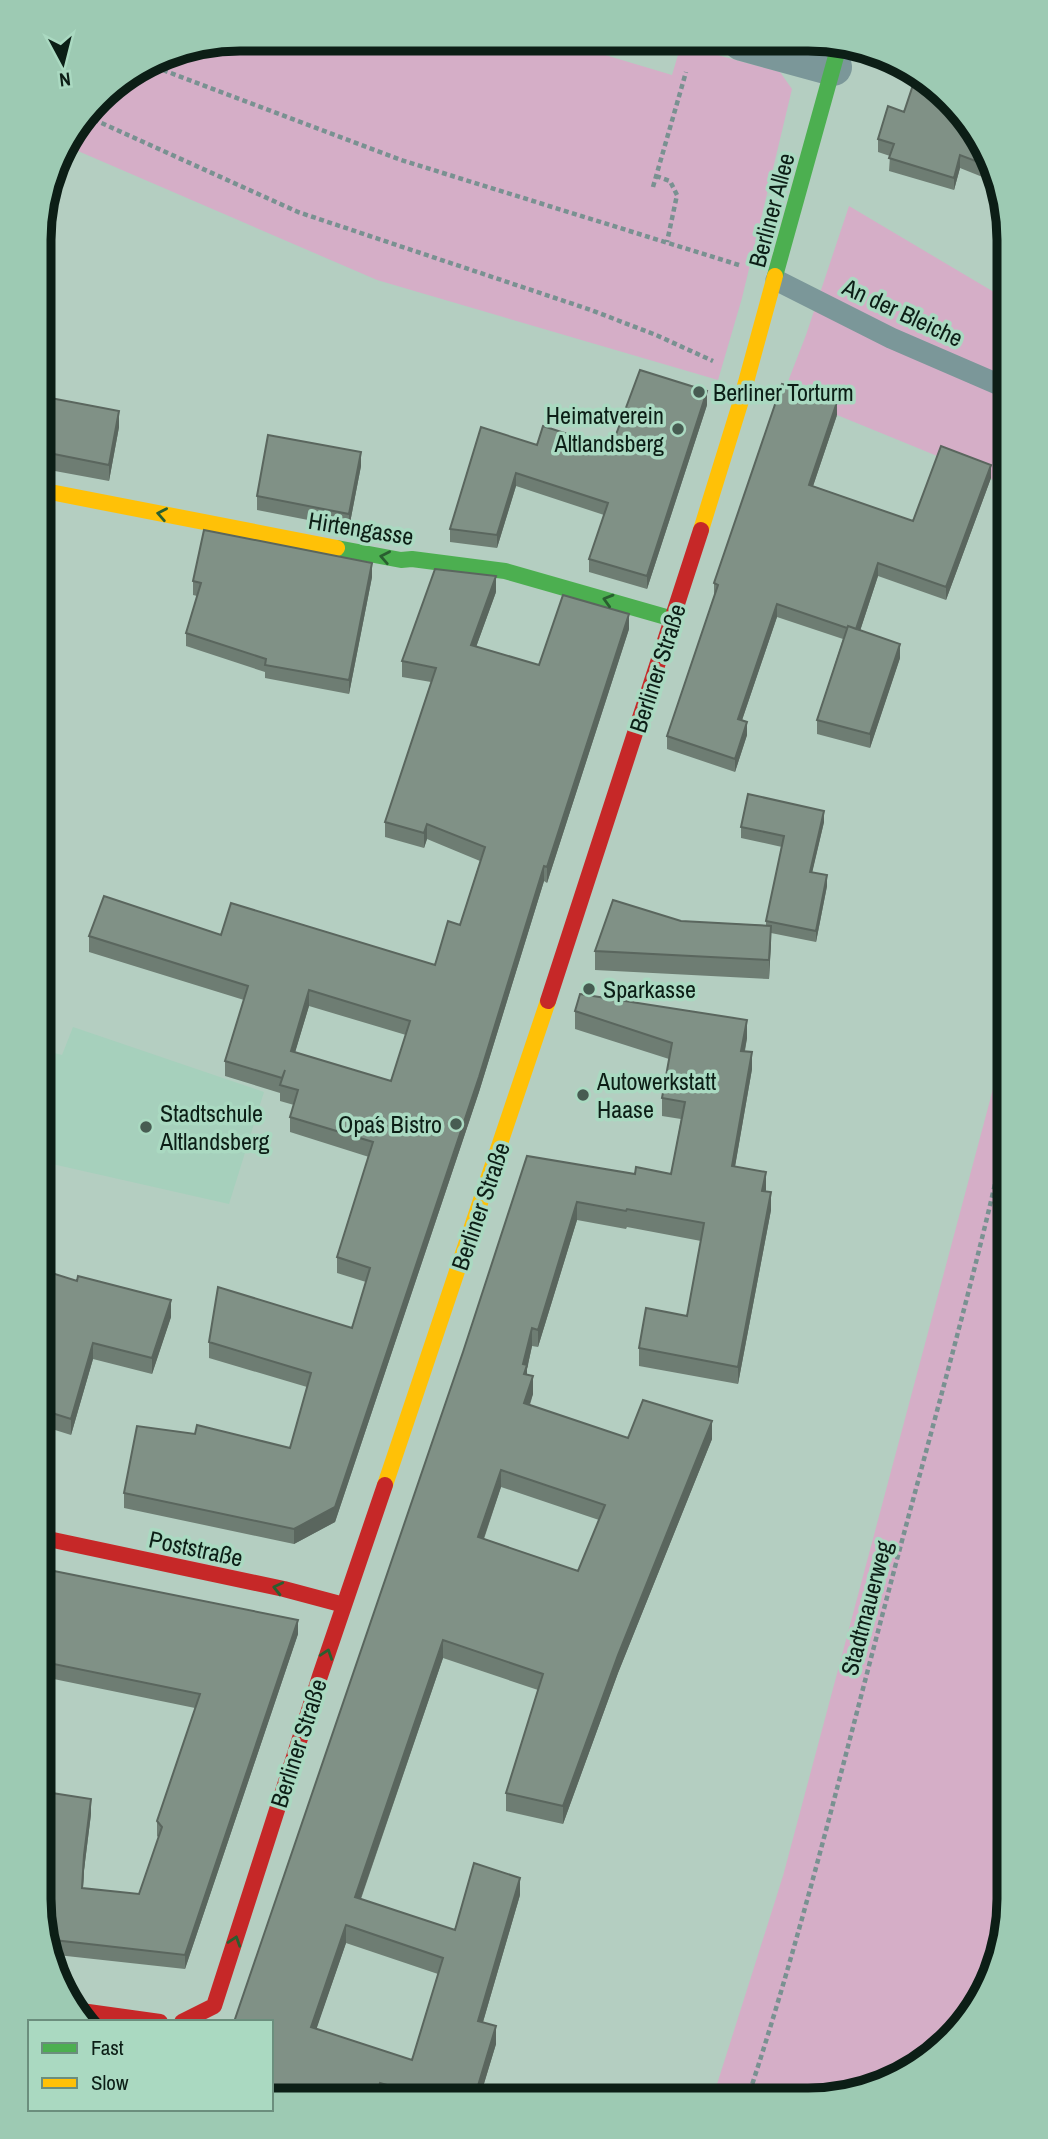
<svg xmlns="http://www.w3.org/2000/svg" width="1048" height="2139" font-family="'Archivo Narrow',sans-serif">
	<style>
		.built { fill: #a6d0bc }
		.green { fill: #d5aec7 }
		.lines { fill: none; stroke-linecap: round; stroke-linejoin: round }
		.path { stroke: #799191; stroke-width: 4.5; stroke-dasharray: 5 3.5; stroke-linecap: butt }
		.lane { stroke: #7b9799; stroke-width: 21 }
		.street { stroke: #7b9799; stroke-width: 38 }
		.fast { stroke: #4caf50; stroke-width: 16 }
		.slow { stroke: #ffc107; stroke-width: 16 }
		.jam { stroke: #c62828; stroke-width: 16 }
		.wall { fill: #6e7d73; fill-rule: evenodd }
		.shaded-wall { fill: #5a665e }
		.building { fill: #809186; stroke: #5a665e; stroke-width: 2; fill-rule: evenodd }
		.oneway { stroke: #295f30 }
		.poi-dot { fill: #475c52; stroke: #aad9c1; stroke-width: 2.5 }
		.labels { text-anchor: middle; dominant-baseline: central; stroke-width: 7; stroke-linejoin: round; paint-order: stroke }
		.street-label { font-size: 24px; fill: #0c1e16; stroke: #aad9c1 }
		.poi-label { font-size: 24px; fill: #0c1e16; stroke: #aad9c1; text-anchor: start }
		.rim { fill: none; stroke: #0c1e16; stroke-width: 9 }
	</style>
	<rect width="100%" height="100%" fill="#b4cec1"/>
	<!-- built -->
	<path class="built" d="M73,1027L264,1092L229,1204L39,1161V1049L62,1055Z"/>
	<!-- green -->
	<path class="green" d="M240,39L555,40L672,75L681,45L780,72L792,89L742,298L718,380L377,280L64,145L107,89L163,54Z
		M849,206L1009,301V499L991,478L837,415L782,397L806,335Z
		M1009,1029V1913L968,2022L872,2090L808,2100H712L783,1876Z"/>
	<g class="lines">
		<!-- path -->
		<path class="path" d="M147,64L401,160L739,265
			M86,116L298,212L591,310L656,335L713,361
			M656,176L670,181L677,195L667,242
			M653,187L686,72
			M747,2100C801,1938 841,1770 885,1605C927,1444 974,1284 1009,1122"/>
		<!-- lane -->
		<path class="lane" d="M776,280L891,338L1009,389"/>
		<!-- street -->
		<path class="street" d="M742,42L833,67"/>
		<!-- fast -->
		<path class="fast" d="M775,276L840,42
			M337,548L401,560L412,559L505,571L673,619"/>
		<!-- slow -->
		<path class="slow" d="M40,490L337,548
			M701,530L740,404L775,276
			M385,1485L548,1001"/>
		<!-- jam -->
		<path class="jam" d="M548,1001L701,530
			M39,1537L284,1589L344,1605
			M81,2011L160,2022
			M182,2022L214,2006L320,1676L385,1485"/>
	</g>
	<!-- wall -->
	<path class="wall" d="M941,89L999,176L1000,184L960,168L954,190L889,171L890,156L878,152V139L904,112Z
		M40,396L119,427L109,481L44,469H40Z
		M707,405L647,589L589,572V559L604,515L516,486L497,548L450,542V529L537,445L611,448Z
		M837,415L813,486L913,521L991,478L946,600L878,576L860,631L900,658L870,748L817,734V720L843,639L777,617L742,720L747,735L735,772L667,749V736L714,596V583Z
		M361,466L349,528L257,510V496Z
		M372,577L349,694L265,678V672L186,646V633L197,596L193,595V581Z
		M496,592L476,647L539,665L629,629L547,883L544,881L479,1092L335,1522L294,1544L124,1508V1493L290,1448L307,1387L209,1358V1342L352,1328L366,1282L337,1273V1257L369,1157L290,1132V1117L294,1105L280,1101V1093L225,1076V1061L244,1000L89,952V936L221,935L435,965L460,925L480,861L427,839L424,848L385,837V822L431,682L402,677V661ZM309,1006L406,1035L391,1081L295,1052Z
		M824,822L812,872L827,886L816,942L771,933L769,979L595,970V951L681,921L766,925V921L782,847L741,838V827Z
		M575,1011L747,1038L745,1051L752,1069L735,1166L765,1191L771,1210L738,1384L639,1366V1348L687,1316L701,1241L627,1227L626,1229L577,1220L538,1347L532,1346L527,1369V1374L533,1394L530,1405L628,1438L712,1439L618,1673L563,1824L506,1811V1793L538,1690L443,1658L361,1899L455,1930L520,1895L483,2022L496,2044L479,2100L271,2099L463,1352L527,1156L635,1174H671L681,1119L662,1116V1098L669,1059L575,1029ZM501,1487L599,1520L578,1571L484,1539ZM346,1943L438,1974L412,2060L316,2029Z
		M39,1269L171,1317L152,1374L93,1359L71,1435L39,1425Z
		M39,1568L298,1634L185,1969L48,1954L38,1899L91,1814L84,1870L83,1888L139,1894L159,1838L157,1836V1821L195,1708L39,1676Z"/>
	<!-- shaded-wall -->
	<path class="shaded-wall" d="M960,155V168L954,190V178Z
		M707,391V405L647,589V576Z
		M837,402V415L809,498V485Z
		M119,411V427L109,481V465Z
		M361,452V466L349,528V514Z
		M991,465V478L946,600V587Z
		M516,473V486L497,548V535Z
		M372,563V577L349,694V680Z
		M878,563V576L856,643V630Z
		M496,576V592L471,661V645Z
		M777,604V617L738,732V719Z
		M629,614V629L547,883V867Z
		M900,644V658L870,748V734Z
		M747,722V735L735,772V759Z
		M824,811V822L810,882V872Z
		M427,824V839L424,848V833Z
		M544,866V881L479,1092L335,1522L294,1544V1529Z
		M827,875V886L816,942V931Z
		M771,926V944L769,979V960Z
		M309,990V1006L291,1066V1051Z
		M747,1020V1038L741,1069V1051Z
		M752,1052V1069L732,1184V1166Z
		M766,1172V1190L762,1209V1191Z
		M771,1192V1210L738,1384V1367Z
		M577,1202V1220L538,1347V1330Z
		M171,1300V1317L152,1374V1358Z
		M532,1328V1346L527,1369V1383L524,1391L523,1364Z
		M93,1343V1359L71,1435V1419Z
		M533,1376V1394L524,1420V1403Z
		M712,1421V1439L618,1673L563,1824V1806L618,1655Z
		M501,1470V1487L478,1555V1537Z
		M298,1620V1634L185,1969V1955Z
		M443,1640V1658L355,1915V1897Z
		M91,1799V1814L84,1870L82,1902L84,1855Z
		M520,1878V1895L478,2039V2021Z
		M346,1925V1943L311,2045V2027Z
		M496,2026V2044L479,2100L474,2099Z
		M380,2083V2099H375Z"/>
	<!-- building -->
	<path class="building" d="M916,76L941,89L994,168L960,155L954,178L889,158L894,144L878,139L888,106L904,112Z
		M640,370L707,391L647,576L589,559L608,503L516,473L497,535L450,529L481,427L537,445L543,426L611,448Z
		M782,384L837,402L809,485L913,521L941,446L991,465L946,587L878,563L856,629L848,626L847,628L777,604L738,719L747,722L735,759L667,736L718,585L714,583Z
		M40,396L119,411L109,465L44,452L40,453Z
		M268,435L361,452L349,514L257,496Z
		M204,530L372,563L349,680L265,665L266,659L186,633L201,583L193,581Z
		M435,569L496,576L471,645L539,665L563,595L629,614L547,867L544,866L479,1077L335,1507L294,1529L124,1493L137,1426L195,1434L197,1425L290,1448L311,1373L209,1342L218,1287L352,1328L370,1268L337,1257L373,1142L290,1117L298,1090L280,1085L285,1070L282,1078L225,1061L248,986L89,936L104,896L221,935L231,903L435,965L448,921L460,925L485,847L427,824L424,833L385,822L436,668L402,661ZM309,990L410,1021L391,1081L291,1051Z
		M848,626L900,644L870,734L817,720Z
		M748,794L824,811L810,872L827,875L816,931L766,921L784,836L741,827Z
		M613,900L681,921L771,926L769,960L595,951Z
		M580,994L747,1020L741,1051L752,1052L732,1166L766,1172L762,1191L771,1192L738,1367L639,1348L646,1308L687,1316L704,1223L627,1209L626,1211L577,1202L538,1330L532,1328L523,1364L527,1365L524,1374L533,1376L524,1403L628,1438L643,1400L712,1421L618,1655L563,1806L506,1793L543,1674L443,1640L355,1897L455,1930L474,1863L520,1878L478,2021L496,2026L474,2099H436L380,2083L375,2099H271V2022H234L463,1352L527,1156L635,1174L636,1167L671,1174L685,1102L662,1098L672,1043L575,1011ZM501,1470L605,1505L578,1571L478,1537ZM346,1925L443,1958L412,2060L311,2027Z
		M39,1269L77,1281L78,1276L171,1300L152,1358L93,1343L71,1419L39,1409Z
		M39,1568L298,1620L185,1955L45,1939L38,1899L39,1791L91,1799L84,1855L82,1888L139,1894L162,1827L157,1821L200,1694L39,1661Z"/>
	<!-- one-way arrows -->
	<defs><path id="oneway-chevron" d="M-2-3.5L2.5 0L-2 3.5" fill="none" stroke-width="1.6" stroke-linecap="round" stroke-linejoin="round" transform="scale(1.75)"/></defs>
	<g class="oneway">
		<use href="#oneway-chevron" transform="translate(162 514) rotate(-169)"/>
		<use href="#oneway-chevron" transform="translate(385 557) rotate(-169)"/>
		<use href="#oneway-chevron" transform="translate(608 600) rotate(-164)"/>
		<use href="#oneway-chevron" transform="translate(278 1588) rotate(-167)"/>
		<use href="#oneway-chevron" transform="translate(327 1654) rotate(-71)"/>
		<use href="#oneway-chevron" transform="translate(235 1941) rotate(-72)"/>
	</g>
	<!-- markers -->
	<g class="poi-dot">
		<circle cx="699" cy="392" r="7"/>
		<circle cx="678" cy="429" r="7"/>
		<circle cx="589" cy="989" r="7"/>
		<circle cx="583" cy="1095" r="7"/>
		<circle cx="456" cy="1124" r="7"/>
		<circle cx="146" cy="1127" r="7"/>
	</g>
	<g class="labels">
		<!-- street labels -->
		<g class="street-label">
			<text transform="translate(771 210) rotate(-75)">Berliner Allee</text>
			<text transform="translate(903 312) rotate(25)">An der Bleiche</text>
			<text transform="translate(361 528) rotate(9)">Hirtengasse</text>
			<text transform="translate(657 668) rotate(-72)">Berliner Straße</text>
			<text transform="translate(480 1206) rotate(-71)">Berliner Straße</text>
			<text transform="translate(196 1548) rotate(12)">Poststraße</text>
			<text transform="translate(866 1608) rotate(-75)">Stadtmauerweg</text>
			<text transform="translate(298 1743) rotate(-72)">Berliner Straße</text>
		</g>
		<!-- poi labels -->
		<g class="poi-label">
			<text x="713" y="392">Berliner Torturm</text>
			<text x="664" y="415" text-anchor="end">Heimatverein<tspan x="664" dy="28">Altlandsberg</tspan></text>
			<text x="603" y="989">Sparkasse</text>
			<text x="597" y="1081">Autowerkstatt<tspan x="597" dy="28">Haase</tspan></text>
			<text x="160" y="1113">Stadtschule<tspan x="160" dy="28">Altlandsberg</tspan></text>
			<text x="442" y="1124" text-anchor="end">Opa´s Bistro</text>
		</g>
	</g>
	<!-- crop -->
	<path d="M0 0H1048V2139H0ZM240 51H808A189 189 0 0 1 997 240V1899A189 189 0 0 1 808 2088H240A189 189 0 0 1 51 1899V240A189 189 0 0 1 240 51Z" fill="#9dcab3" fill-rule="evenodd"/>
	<path class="rim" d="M240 51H808A189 189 0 0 1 997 240V1899A189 189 0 0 1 808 2088H240A189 189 0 0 1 51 1899V240A189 189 0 0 1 240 51Z"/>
	<!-- legend -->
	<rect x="28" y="2020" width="245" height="91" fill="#aad9c1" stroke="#6b8e7d" stroke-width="2"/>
	<rect x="42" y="2043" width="35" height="10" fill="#4caf50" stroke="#6b8e7d" stroke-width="2"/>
	<text x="91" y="2055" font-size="21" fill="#0c1e16">Fast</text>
	<rect x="42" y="2078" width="35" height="10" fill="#ffc107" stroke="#6b8e7d" stroke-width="2"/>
	<text x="91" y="2090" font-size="21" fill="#0c1e16">Slow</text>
	<!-- north arrow -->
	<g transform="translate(63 63) rotate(173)" stroke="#aad9c1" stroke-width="5" paint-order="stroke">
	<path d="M0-5L12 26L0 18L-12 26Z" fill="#0c1e16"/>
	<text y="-10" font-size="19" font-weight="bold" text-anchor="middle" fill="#0c1e16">N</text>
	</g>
</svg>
